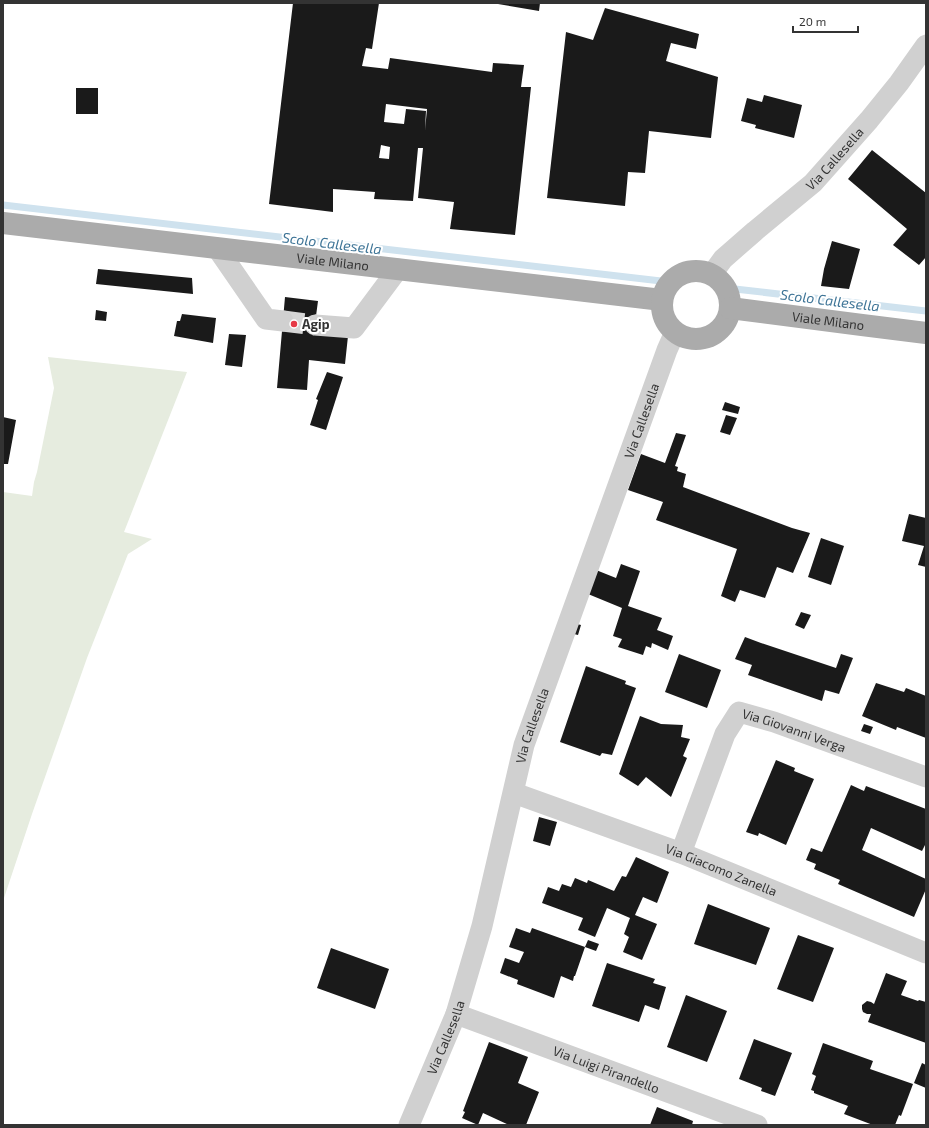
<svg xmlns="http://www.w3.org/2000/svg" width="929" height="1128" font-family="'Exo 2',sans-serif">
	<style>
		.green { fill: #e6ecdf }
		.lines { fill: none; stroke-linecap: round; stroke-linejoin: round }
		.stream { stroke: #cfe2ee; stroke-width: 7 }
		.building { fill: #1a1a1a; fill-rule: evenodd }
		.minor-tunnel { stroke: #d6d6d6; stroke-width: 21; stroke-dasharray: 21 10; stroke-linecap: butt }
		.minor { stroke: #d0d0d0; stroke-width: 21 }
		.major { stroke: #ababab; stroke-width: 22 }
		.poi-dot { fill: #e63946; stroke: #fff; stroke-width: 1.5 }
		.labels { text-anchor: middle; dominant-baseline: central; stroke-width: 4; stroke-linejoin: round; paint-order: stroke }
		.street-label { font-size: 13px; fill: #333; stroke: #fff }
		.poi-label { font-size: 13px; font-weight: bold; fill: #333; stroke: #fff; text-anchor: start }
		.water-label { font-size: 14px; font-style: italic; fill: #3f7597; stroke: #fff }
	</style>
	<rect width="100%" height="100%" fill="#fff"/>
	<!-- green -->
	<path class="green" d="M48,357L187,372L124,532L152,539L128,554L87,658L32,814L3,901V492L32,496L34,482L37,472L54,388Z"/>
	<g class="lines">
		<!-- stream -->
		<path class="stream" d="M3,205L661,281
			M735,289L926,311"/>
	</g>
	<!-- building -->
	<path class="building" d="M293,3H379L372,49L366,48L362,66L388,69L390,58L492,72L493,63L524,65L521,87H531L515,235L450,229L454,202L418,198L423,148H418L413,201L374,199L375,192L333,189V212L269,204ZM386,104L427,109L425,130L426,111L406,109L404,124L384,122ZM381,145L390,147L389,159L379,158Z
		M498,3H540L539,11L498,4Z
		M605,8L699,34L696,49L671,43L666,61L718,77L711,138L649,131L645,173L628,172L625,206L547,198L566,32L593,40Z
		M76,88H98V114H76Z
		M764,95L802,105L794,138L755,128L756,125L741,121L747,98L762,102Z
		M872,150L926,193V257L919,265L893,245L907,229L848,179Z
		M832,241L860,249L849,289L821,286L824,269Z
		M98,269L192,278L193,294L96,284Z
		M285,297L318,301L314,331L348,336L345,364L309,360L307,390L277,388Z
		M96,310L107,312L106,321L95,320Z
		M182,314L216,318L213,343L174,336L177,321H180Z
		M229,334L246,335L242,367L225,365Z
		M327,372L343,377L326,430L310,425L318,400L316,399Z
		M725,402L740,407L738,414L722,410Z
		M726,415L737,418L730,435L720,432Z
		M3,417L16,420L8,464H3Z
		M676,433L686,435L675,466L678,467L677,471L686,474L683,487L792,528L810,533L793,573L777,567L765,598L740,590L735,602L721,596L737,549L656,520L663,502L628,490L641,454L665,463Z
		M909,514L926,518V567L918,565L924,546L902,541Z
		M821,538L844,546L831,585L808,577Z
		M621,564L640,571L628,606L662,618L657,630L673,636L668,650L652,643L651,648L646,646L643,655L618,647L622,639L613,636L622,608L588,594L596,570L616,578Z
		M801,612L811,615L804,629L795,625Z
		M577,624L581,625L578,635L574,634Z
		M745,637L761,643L836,668L841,654L853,658L839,694L825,690L822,701L748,675L752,665L735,659Z
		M679,654L721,670L707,708L665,692Z
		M586,666L626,681L625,684L636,688L612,755L602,753L600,756L560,742Z
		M876,683L904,692L906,688L926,696V738L897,727L896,730L862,716Z
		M640,716L661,724L683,725L681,737L690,739L683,756L687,758L671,797L646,777L638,786L619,774Z
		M864,724L873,727L870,734L861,731Z
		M776,760L795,768L794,771L814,779L786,845L759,833L758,836L746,832Z
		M851,785L864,791L866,786L926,809V843L922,851L871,828L862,850L926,879V889L914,917L838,884L840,880L814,869L816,864L806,860L811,848L822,852Z
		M539,817L557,822L550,846L533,841Z
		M636,857L669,872L657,903L643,897L635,915L657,924L642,960L623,952L629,937L624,934L630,918L607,908L595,937L578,930L583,918L542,903L548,887L559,891L562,884L571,887L575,878L587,883L588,880L614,891L622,876L626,877Z
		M708,904L770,928L756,965L694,944Z
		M516,928L530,933L532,928L585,947L575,976H574L573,981L561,976L554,998L517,984L518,980L500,973L505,958L519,963L524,952L509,947Z
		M798,935L834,948L813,1002L777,989Z
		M588,940L599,944L596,951L585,947Z
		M331,948L389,969L375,1009L317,988Z
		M607,963L655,979L653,983L666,987L659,1010L645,1005L639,1022L592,1006Z
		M886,973L907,981L901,995L918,1001L919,1000L926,1002V1043L868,1022L871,1014H867L863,1012L862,1009V1005L867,1001L871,1002L874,1004Z
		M686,995L727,1011L707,1062L667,1047Z
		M754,1039L792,1053L775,1096L761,1091L762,1088L739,1079Z
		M489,1042L528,1057L518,1083L539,1092L526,1125H509L483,1113L478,1125L462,1118L465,1112L463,1111Z
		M823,1043L873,1061L870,1069L913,1084L901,1116L899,1115L895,1125H873L844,1114L848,1106L814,1093V1091L811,1090L816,1076L812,1074Z
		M922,1063L926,1065V1088L914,1083Z
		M657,1107L693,1121L692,1125H650Z"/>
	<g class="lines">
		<!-- minor-tunnel -->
		<path class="minor-tunnel" d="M283,321L315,325"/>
		<!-- minor -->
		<g class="minor">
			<path d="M217,248L266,319L283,321"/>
			<path id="s1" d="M712,274L723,259L755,231L813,183L869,120L899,83L926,45"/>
			<path d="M315,325L354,328L398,269"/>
			<path id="s2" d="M514,793L681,853L926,953"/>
			<path id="s3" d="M681,853L725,734L739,712L774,722L926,777"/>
			<path id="s4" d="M456,1014L757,1125"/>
			<path id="s5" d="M409,1125L456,1014L482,926L524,745L667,350L675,332"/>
		</g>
		<!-- major -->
		<g class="major">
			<path id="s6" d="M3,223L662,300"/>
			<circle cx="696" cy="305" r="34"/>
			<path id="s7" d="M730,308L862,325L926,333"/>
		</g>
	</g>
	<!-- markers -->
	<circle class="poi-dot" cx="294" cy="324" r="4"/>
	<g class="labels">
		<!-- street labels -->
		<g class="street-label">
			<text stroke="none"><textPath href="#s1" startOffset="169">Via Callesella</textPath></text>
			<text stroke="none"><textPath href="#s6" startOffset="332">Viale Milano</textPath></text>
			<text stroke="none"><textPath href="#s7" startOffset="99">Viale Milano</textPath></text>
			<text stroke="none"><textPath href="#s5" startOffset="743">Via Callesella</textPath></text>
			<text stroke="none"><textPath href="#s5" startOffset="419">Via Callesella</textPath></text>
			<text stroke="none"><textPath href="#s3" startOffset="211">Via Giovanni Verga</textPath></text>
			<text stroke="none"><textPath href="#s2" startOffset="221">Via Giacomo Zanella</textPath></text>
			<text stroke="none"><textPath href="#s5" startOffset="95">Via Callesella</textPath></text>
			<text stroke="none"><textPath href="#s4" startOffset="160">Via Luigi Pirandello</textPath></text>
		</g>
		<!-- poi labels -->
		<g class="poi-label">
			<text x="302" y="324">Agip</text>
		</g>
		<!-- water labels -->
		<g class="water-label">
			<text transform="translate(332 243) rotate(7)">Scolo Callesella</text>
			<text transform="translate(830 300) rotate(7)">Scolo Callesella</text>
		</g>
	</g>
	<!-- border -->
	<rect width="929" height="1128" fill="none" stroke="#333333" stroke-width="8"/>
	<!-- scale -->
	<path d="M793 26v6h65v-6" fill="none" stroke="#333333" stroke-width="2"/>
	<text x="799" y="26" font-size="12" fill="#333333" stroke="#ffffff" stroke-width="3" paint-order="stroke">20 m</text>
</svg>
